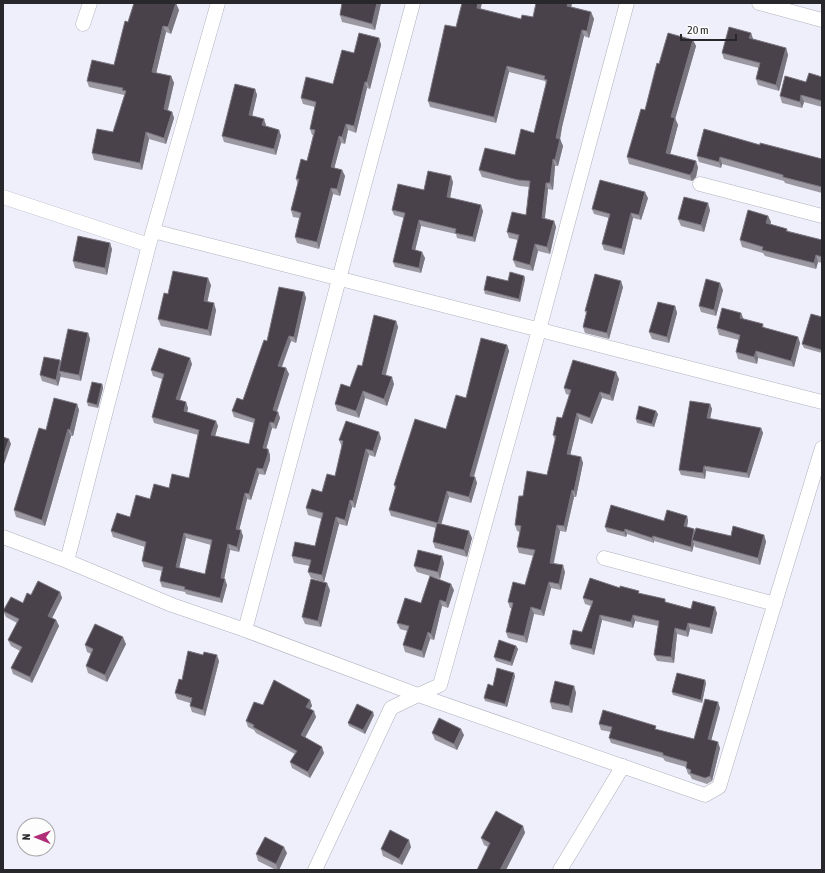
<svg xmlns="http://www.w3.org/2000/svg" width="825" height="873" font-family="'Asap Condensed',sans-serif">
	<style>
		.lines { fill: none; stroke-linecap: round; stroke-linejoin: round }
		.street-casing { stroke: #afb1bc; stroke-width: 15 }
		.street { stroke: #fff; stroke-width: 14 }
		.wall { fill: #9c98a2; fill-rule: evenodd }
		.shaded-wall { fill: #7a767f }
		.building { fill: #49424a; stroke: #7a767f; fill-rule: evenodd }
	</style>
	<rect width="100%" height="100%" fill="#eeeffa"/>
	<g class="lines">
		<!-- street casing -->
		<g class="street-casing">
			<path id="street" d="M759,3L822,20
				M83,24L90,3
				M700,184L822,216
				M3,197L149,245
				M153,231L822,402
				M3,537L67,561L172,605L245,630L418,695L440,685L539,330L627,3
				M604,558L775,604
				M67,561L149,245L218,3
				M245,630L413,3
				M315,870L391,708L418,695L705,795L719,787L822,448
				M560,870L623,766"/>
		</g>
		<!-- street -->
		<use href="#street" class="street"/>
	</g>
	<!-- wall -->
	<path class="wall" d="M342,3H381L375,30L342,22L340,15Z
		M572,3L571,7L591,12L594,19L589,38L584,36L562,127L560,139L563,146L558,166H555L553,190L548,189L545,218L554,221L556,227L550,254L538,251L533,271L516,267L513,260L518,240L509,238L507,232L526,215L529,187L520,186L482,177L479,170L515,155L534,133L546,84L545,81L509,72L496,123L430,107L428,101L456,27L481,9L521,19L533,17Z
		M179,10L171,34L166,32L156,73L171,76L174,83L168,110L172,112L174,118L166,144L149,139L142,170L94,160L92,153L113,132L124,96V95L89,87L87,81L114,65L128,22Z
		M751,33L753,39L786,48L788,55L779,91L758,85L756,79L759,68L724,59L722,53Z
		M379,38L381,45L370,89L367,88L356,133L348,130L345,144L341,143L334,168L342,170L345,176L340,196L333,194L319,249L297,243L295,237L299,218L293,217L291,210L298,184L296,179L307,161L313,135H312L310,129L315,107L303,104L301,98L333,84L354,53Z
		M693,40L696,46L675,118L678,125L670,154L698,167L696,177L692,181L629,164L627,157L645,110L659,64Z
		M822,77V107L804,102L802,108L782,103L780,96L806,82Z
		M255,89L257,95L252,116L266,125L265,126L279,130L281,136L276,155L224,142L222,136Z
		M760,145L822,159V157V193L785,183L784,181L722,164L721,168L699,162L697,156Z
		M453,182L450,198L483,211L475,242L457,238L456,234L421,226L415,250L425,258L421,273L395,267L393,262L404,218L394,215L392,210L424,190Z
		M648,198L641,220L633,218L624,255L604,250L602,244L609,218L594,214L592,209Z
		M710,210L704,232L681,226L678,219Z
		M768,216L771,222L770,224L787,229L788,231L822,240V263L818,262L816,269L765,256L763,253L742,247L740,240Z
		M112,249L107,275L75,268L73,261Z
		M524,276L525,279L520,302L485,294L484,290Z
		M211,285L207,302L216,310L211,336L161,326L158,319L168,294Z
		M623,287L609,339L585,333L583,327L586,314L585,311Z
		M723,290L716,316L701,312L699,306Z
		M304,292L306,298L296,343L291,341L282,367L286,368L289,374L277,412H278L280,418L276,429L272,428L266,449H268L270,455V460L265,475L259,474L251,500L247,499L239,530L243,536L239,552L230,550L224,579L227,585L222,603L186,594L185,592L162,587L160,581L162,571L144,567L142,561L145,547L113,537L111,531L130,517L150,499L169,488L189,478L198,435L154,423L152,417L162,379L153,376L151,370L192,364L180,400L188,408L187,412L218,426L215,436L249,444L254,423L234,417L232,411L243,400L267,341ZM186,538L211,545L205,574L179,568Z
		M675,306L677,313L669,343L652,339L649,332Z
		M741,313L743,319L763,324L764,328L798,337L800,343L794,367L758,358L757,364L738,359L736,352L739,340L719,335L717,328Z
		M822,317V353L804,348L802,344Z
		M396,321L398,327L386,375L394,384L387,406L365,398L359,418L337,411L335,404L350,387L362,366Z
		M88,333L90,339L81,381L61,377V375L58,386L42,381L40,375L60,360L61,362Z
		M507,345L509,351L474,477H475L477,483L471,503L449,497L441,524L472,538L467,557L435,548L433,542L436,528L391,516L389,510L395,489L394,485L446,429L466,398Z
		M619,379L613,401L602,398L592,424L579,419L570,455L581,457L583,463L576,497H574L566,532L560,531L554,563L565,572L561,590L551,588L544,616L534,614L527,643L508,638L506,632L512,608H510L508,602L525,585L534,556L519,553L517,547L520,532L517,531L515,525L523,496L547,475L555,440L553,435L562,418L569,395L566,394L564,388Z
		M102,384L103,388L98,408L88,406L87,402Z
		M77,404L79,410L73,436H71L45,526L16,517L14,510L46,430Z
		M710,404L712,409L710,419L761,428L763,433L749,478L706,471L705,479L681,475L679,470Z
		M658,414L654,427L637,423L636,419Z
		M381,438L375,457L369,455L355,508L352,507L347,526L339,524L324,582L311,578L308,572L310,566L294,563L292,556L315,546L322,519L308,515L306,508L322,492L335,476L342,447L339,440Z
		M687,516L688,521L687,527L694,529L695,531L731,536L764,535L766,542L760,565L695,547L694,544L692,552L654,541V543L627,534L626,537L607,532L605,527L664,521Z
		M444,563L440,579L417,572L414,566Z
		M620,588L639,591V593L666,602L691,609L717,613L712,634L690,629L688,637L677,634L674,663L657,661L654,655L658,626L635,621L633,628L602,620L594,655L572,649L570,644L582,632L591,606L585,604L583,598Z
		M330,590L321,627L305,624L302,617Z
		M454,590L448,608L442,606L434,640L430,639L424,658L405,652L403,645L407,631L400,629L397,623L421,603Z
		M60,592L62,598L52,618L56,620L59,626L32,683L13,674L11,668L20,651L11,646L8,640L17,623L6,617L3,611L23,603L31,595Z
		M126,644L107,682L88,673L86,666L91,654L87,652L85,645Z
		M516,646L518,649L512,666L496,661L494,657Z
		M219,661L205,716L192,712L190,706V703L177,699L175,693L182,680Z
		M515,676L507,707L485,701L484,698L493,686Z
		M706,683L702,703L673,695L672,692Z
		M574,686L576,693L572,713L552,709L550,702Z
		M310,700L312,706L310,709L316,717L305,738L324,753L310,778L292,768L290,762L295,754L256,733L254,730L248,727L246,721L263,705Z
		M720,708L711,740L720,748L712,781L707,784L692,779L690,775L688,774L686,768V767L665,761L663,758L611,743L609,738L611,732L601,730L599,724L658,730L694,739Z
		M374,715L365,734L349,726L348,723Z
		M432,733L464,735L457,750L435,740Z
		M523,826L525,833L488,847L484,845L481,838Z
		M411,847L402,865L383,856L381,849Z
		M287,853L279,870H276L258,861L256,854Z"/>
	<!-- shaded-wall -->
	<path class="shaded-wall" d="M176,3L179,10L171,34L168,27Z
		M377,3H381L375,30L372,24Z
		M478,3H482L479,15L477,8Z
		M568,3H572L570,13L567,6Z
		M591,12L594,19L589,38L587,31Z
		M163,26L166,32L155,78L152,72Z
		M582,30L584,36L562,127L559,145L556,138L560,120Z
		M751,33L753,39L752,44L749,38Z
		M379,38L381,45L370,89L367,82Z
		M693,40L696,46L674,123L671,117Z
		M786,48L788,55L779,91L776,85Z
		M507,66L509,72L496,123L494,117Z
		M171,76L174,83L166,116L164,109Z
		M365,82L367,88L356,133L354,126Z
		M255,89L257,95L251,121L249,115Z
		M801,95L804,102L802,108L800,102Z
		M172,112L174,118L166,144L164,138Z
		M675,118L678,125L669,159L666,153Z
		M264,119L266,125L264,131L262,125Z
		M346,124L348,130L345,144L342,137Z
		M279,130L281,136L276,155L274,149Z
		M146,132L149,139L142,170L140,163Z
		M339,136L341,143L333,173L331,167Z
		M560,139L563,146L558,166L555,160Z
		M720,157L722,164L721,168L719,162Z
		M553,159L555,166L553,190L550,183Z
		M696,161L698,167L696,177L692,181L690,175Z
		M342,170L345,176L340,196L337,189Z
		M451,176L453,182L449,203L447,197Z
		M546,183L548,189L544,224L542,218Z
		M331,188L333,194L319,249L317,242Z
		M645,192L648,198L641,220L639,215Z
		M708,203L710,210L704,232L701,225Z
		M481,205L483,211L475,242L473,237Z
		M631,213L633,218L624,255L622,249Z
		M768,216L771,222L769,230L766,223Z
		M419,220L421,226L414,255L412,249Z
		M554,221L556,227L550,254L547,247Z
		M110,243L112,249L107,275L105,268Z
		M535,244L538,251L533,271L530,265Z
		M422,252L425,258L421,273L419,268Z
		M816,255L818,262L816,269L814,263Z
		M524,276L525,279L520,302L519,299Z
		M208,278L211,285L206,308L204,301Z
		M621,281L623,287L609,339L607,333Z
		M720,283L723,290L716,316L714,310Z
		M304,292L306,298L296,343L294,337Z
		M214,303L216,310L211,336L208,330Z
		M675,306L677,313L669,343L667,337Z
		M741,313L744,320L740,318Z
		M396,321L398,327L384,380L382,374Z
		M88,333L90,339L81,381L79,375Z
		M289,336L291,341L280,371L278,366Z
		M798,337L800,343L794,367L791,361Z
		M507,345L509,351L472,482L470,476Z
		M756,351L758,358L757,364L754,357Z
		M190,358L192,364L178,405L176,399Z
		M60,360L63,367L59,371L61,375L58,386L56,380Z
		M286,368L289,374L275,416L273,410Z
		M616,372L619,379L613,401L610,395Z
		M392,377L394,384L387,406L384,399Z
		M102,384L103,388L98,408L97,405Z
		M363,391L365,398L359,418L356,411Z
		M600,392L602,398L592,424L590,418Z
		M186,402L188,408L186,416L184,411Z
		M77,404L79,410L73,436L70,430Z
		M710,404L712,409L709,424L707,418Z
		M656,411L658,414L654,427L652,424Z
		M278,412L280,418L276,429L274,423Z
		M577,413L579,419L569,460L567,454Z
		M216,421L218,426L214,440L211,435Z
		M270,422L272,428L265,453L263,448Z
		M761,428L763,433L749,478L747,473Z
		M68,429L71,436L45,526L42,520Z
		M379,432L381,438L375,457L373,451Z
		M9,439L11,444L3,467V457Z
		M268,449L270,455V460L265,475L263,469Z
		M366,449L369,455L355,508L353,501Z
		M581,457L583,463L576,497L574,491Z
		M704,466L706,471L705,479L703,473Z
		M257,468L259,474L251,500L249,494Z
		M475,477L477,483L471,503L469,497Z
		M572,490L574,497L566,532L564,526Z
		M447,491L449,497L440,529L438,523Z
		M245,493L247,499L238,535L236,529Z
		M350,500L352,507L347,526L345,520Z
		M687,516L688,521L686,531L684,526Z
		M336,517L339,524L324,582L322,575Z
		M557,525L560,531L552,569L550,563Z
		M625,529L627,534L626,537L624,532Z
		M694,529L696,534L692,540L694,544L692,552L691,547Z
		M241,530L243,536L239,552L237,547Z
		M469,531L472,538L467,557L464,550Z
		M184,533L186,538L178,573L176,567Z
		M764,535L766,542L760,565L758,558Z
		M653,536L654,541V543L652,538Z
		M228,544L230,550L223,584L221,578Z
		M442,556L444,563L440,579L438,572Z
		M563,565L565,572L561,590L559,584Z
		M225,579L227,585L222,603L220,598Z
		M549,582L551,588L544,616L541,610Z
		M327,583L330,590L321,627L318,621Z
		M451,584L454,590L448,608L446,602Z
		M60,592L62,598L50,622L48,616Z
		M440,600L442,606L434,640L431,634Z
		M531,607L534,614L527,643L524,636Z
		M715,607L717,613L712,634L710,628Z
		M600,615L602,620L594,655L592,649Z
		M633,615L635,621L633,628L631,622Z
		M56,620L59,626L32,683L30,677Z
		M688,623L690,629L688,637L686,631Z
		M675,628L677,634L674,663L671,657Z
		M428,632L430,639L424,658L422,651Z
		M123,637L126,644L107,682L105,675Z
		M516,646L518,649L512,666L511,662Z
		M217,655L219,661L205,716L203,710Z
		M514,673L515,676L507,707L505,704Z
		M705,680L706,683L702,703L701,700Z
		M574,686L576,693L572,713L569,706Z
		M310,700L312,706L308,712L306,707Z
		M718,702L720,708L710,745L708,739Z
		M314,711L316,717L303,741L301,735Z
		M373,712L374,715L365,734L363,730Z
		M461,729L464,735L457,750L454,744Z
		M718,742L720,748L712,781L710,776Z
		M322,747L324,753L310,778L308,772Z
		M523,826L525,833L506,870H500Z
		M409,840L411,847L402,865L399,859Z
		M284,847L287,853L279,870H278L276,864Z"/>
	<!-- building -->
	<path class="building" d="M134,3H176L168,27L163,26L152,72L171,76L164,109L172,112L164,138L146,132L140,163L92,153L97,129L113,132L126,91L122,90L123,88L87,81L92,60L114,65L125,21L128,22Z
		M342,3H377L372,24L340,15Z
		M462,3H478L477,8L521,19L522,15L533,17L536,3H568L567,6L591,12L587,31L582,30L560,120L556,138L560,139L555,160L553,159L550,183H546L542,218L554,221L547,247L535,244L530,265L513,260L519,235L507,232L512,212L526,215L530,181L518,180L479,170L485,148L515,155L521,129L534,133L547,80L544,79L545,76L507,66L494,117L428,101L445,25L456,27Z
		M729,27L751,33L749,38L786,48L776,85L756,79L760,63L722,53Z
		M359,33L379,38L367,82H365L354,126L346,124L342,137L339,136L331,167L342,170L337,189L331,188L317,242L295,237L301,213L291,210L299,179H296L301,159L307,161L315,130L310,129L316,102L301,98L306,77L333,84L342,50L354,53Z
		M668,33L693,40L671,117L675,118L666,153L696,161L693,171L690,175L627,157L641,109L645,110L657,63L659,64Z
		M809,73L822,77V101L801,95L800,102L780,96L785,76L806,82Z
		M235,84L255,89L249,115L264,119L262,125L279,130L274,149L222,136Z
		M704,129L760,145V143L822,159V157V187L783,177V175L720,157L719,162L697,156Z
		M428,171L451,176L447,197L481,205L473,237L455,233L456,229L419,220L412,249L422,252L419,268L393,262L405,213L392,210L398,184L424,190Z
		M600,180L645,192L639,215L631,213L622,249L602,244L610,214L592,209Z
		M684,197L708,203L701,225L678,219Z
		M748,210L768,216L766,223L787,229L786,231L822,240V257L816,255L814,263L762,250L763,247L740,240Z
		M78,236L110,243L105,268L73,261Z
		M173,271L208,278L204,301L214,303L208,330L158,319L164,293L168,294Z
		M510,272L524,276L519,299L484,290L487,276L508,281Z
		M595,274L621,281L607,333L583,327L587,311H585Z
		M706,279L720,283L714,310L699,306Z
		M279,287L304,292L294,337L289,336L278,366L286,368L273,410L278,412L274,423L270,422L263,448L268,449V454L263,469L257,468L249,494L245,493L236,529L241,530L237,547L228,544L221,578L225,579L220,598L184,589L185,587L160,581L163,567L142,561L146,542L111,531L117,513L130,517L136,495L150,499L154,484L169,488L172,474L189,478L199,430L152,417L164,374L151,370L159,348L190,358L176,399L186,402L184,411L216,421L211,435L249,444L255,419L232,411L237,398L243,400L264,340L267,341ZM184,533L212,540L205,574L176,567Z
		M658,302L675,306L667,337L649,332Z
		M722,308L741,313L740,318L763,324L762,327L798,337L791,361L756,351L754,357L736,352L740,335L717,328Z
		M811,314L822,317V350L802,344Z
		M374,315L396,321L382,374L392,377L384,399L363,391L356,411L335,404L341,384L350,387L358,365L362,366Z
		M68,329L88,333L79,375L59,371Z
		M481,338L507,345L470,476L475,477L469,497L447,491L438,523L389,510L396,486L394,485L415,419L446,429L456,395L466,398Z
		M44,357L60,360L56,380L40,375Z
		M573,360L616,372L610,395L600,392L590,418L577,413L567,454L581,457L574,491L572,490L564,526L557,525L550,563L563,565L559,584L549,582L541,610L531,607L524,636L506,632L513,603L508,602L513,582L525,585L535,550L517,547L521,526L515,525L519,496H523L527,471L547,475L556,436L553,435L557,417L562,418L571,390L564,388Z
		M92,382L102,384L97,405L87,402Z
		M54,398L77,404L70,430L68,429L42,520L14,510L39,428L46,430Z
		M690,401L710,404L707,418L761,428L747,473L704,466L703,473L679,470Z
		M639,406L656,411L652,424L636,419Z
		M346,421L379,432L373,451L366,449L353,501L350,500L345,520L336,517L322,575L308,572L311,560L292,556L295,542L315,546L323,513L306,508L312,489L322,492L327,474L335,476L343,441L339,440Z
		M3,437L9,439L3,457Z
		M611,505L664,521L667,510L687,516L684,526L694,529L691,547L653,536L652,538L625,529L624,532L605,527Z
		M437,523L469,531L464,550L433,542Z
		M733,526L764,535L758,558L692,540L696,528L731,536Z
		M418,550L442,556L438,572L414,566Z
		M430,576L451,584L446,602L440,600L431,634L428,632L422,651L403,645L409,626L397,623L405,598L421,603Z
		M590,578L620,588V586L639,591L638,593L665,599V602L691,609L693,601L715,607L710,628L688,623L686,631L675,628L671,657L654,655L659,621L633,615L631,622L600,615L592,649L570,644L573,630L582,632L593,601L583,598Z
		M311,579L327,583L318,621L302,617Z
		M38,581L60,592L48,616L56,620L30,677L11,668L22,647L8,640L19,619L3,611L11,597L23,603L27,593L31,595Z
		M95,624L123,637L105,675L86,666L93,649L85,645Z
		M499,640L516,646L511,662L494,657Z
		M188,651L203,655L204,652L217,655L203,710L190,706L192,698L175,693L179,679L182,680Z
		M497,668L514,673L505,704L484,698L488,684L493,686Z
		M677,673L705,680L701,700L672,692Z
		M274,680L310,700L306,707L314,711L301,735L322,747L308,772L290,762L297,751L253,727L254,725L246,721L254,702L263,705Z
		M555,681L574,686L569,706L550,702Z
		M705,699L718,702L708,739L718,742L710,776L705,778L690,773L691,770L686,768L687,762L663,755V753L609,738L612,727L599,724L603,710L656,726L655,729L694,739Z
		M357,704L373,712L363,730L348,723Z
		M439,718L461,729L454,744L432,733Z
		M496,811L523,826L500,870H477L490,843L481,838Z
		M390,830L409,840L399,859L381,849Z
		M265,837L284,847L276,864L256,854Z"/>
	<!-- border -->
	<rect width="825" height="873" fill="none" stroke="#28282c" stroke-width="8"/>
	<!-- north arrow -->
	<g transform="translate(36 837) rotate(271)"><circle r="19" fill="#fdfdfd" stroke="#a8a8a9"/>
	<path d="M0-3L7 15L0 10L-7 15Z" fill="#b02e79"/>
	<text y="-6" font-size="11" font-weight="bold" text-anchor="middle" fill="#28282c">N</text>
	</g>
	<!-- scale -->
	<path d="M681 34v6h55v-6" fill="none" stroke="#28282c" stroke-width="2"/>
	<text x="687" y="34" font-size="12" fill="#28282c" stroke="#fdfdfd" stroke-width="3" paint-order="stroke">20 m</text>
</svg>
